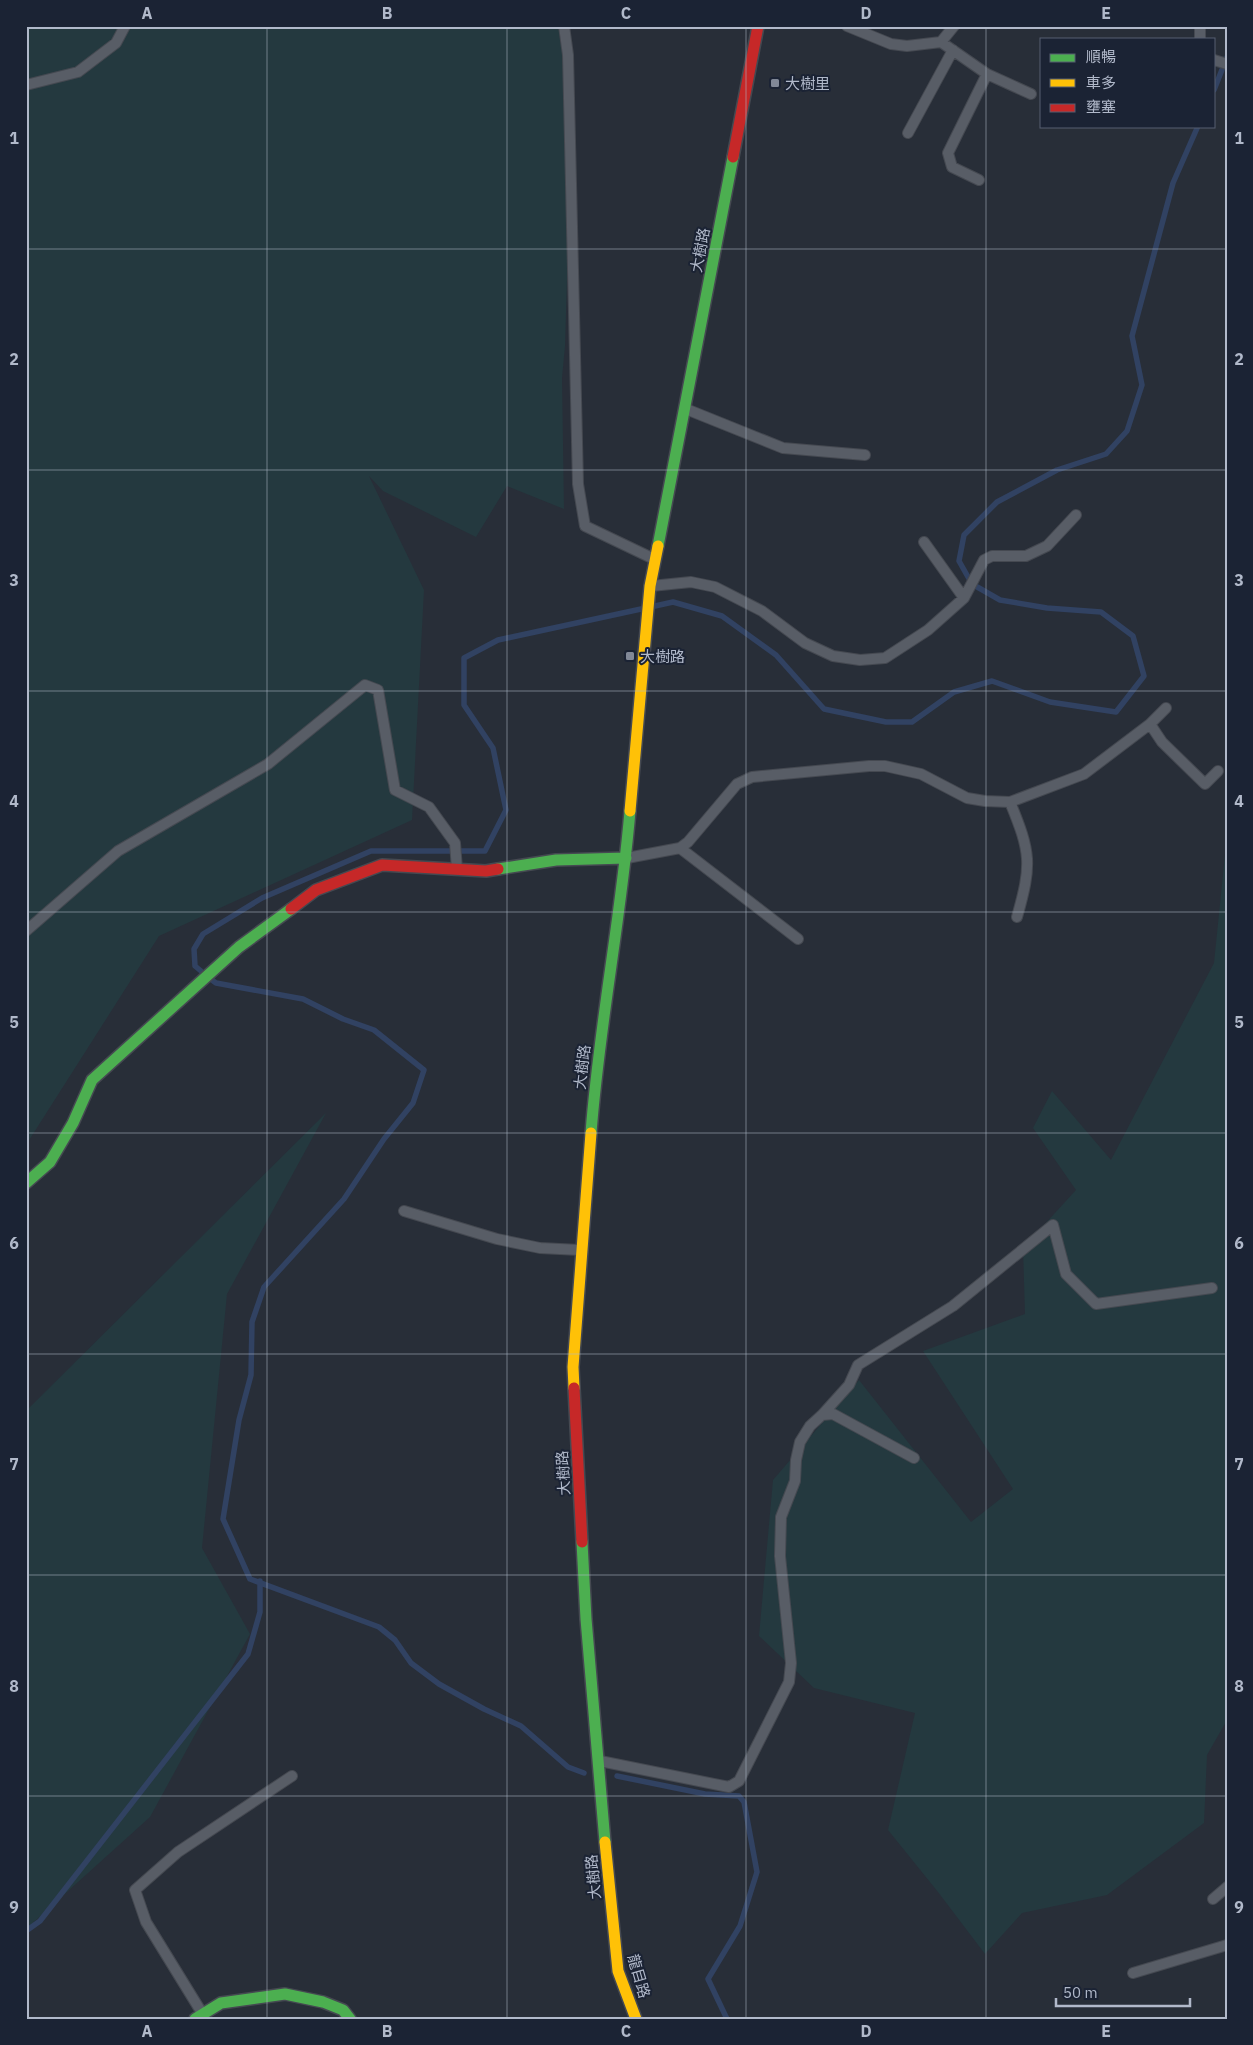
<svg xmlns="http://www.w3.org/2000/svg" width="1253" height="2045" font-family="'IBM Plex Sans','Noto Sans TC',sans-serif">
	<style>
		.green { fill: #24393f }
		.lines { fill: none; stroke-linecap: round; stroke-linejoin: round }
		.stream { stroke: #314262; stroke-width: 5.5 }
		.lane-casing { stroke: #454951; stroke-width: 12 }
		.fast-casing { stroke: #454951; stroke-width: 14 }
		.slow-casing { stroke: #454951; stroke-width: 14 }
		.jam-casing { stroke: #454951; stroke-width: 14 }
		.lane { stroke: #585d66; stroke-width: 10 }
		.fast { stroke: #4caf50; stroke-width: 11 }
		.slow { stroke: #ffc107; stroke-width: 11 }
		.jam { stroke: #c62828; stroke-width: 11 }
		.grid { fill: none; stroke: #b1b9ca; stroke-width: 1; stroke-opacity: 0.55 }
		.poi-dot { fill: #818897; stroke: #1b2334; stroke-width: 2 }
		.labels { text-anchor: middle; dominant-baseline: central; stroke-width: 4; stroke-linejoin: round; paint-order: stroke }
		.poi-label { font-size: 15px; fill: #b1b9ca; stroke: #1b2334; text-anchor: start }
		.street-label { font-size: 15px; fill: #b1b9ca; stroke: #1b2334 }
		.neatline { fill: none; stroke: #b1b9ca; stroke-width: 2 }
		.grid-label { font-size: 16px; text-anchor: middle; font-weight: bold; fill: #b1b9ca }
	</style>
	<rect width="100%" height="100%" fill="#282e38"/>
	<!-- green -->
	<path class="green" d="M26,26H558L563,58L569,213L565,346L562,378L564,509L507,486L476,537L383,491L369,476L424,590L412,820L159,936L26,1145Z
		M1227,835V1720L1207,1755L1204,1823L1107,1895L1022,1913L985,1954L938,1892L888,1830L915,1713L814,1688L759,1636L773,1480L859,1380L971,1522L1013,1489L923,1351L1025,1314L1023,1248L1076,1190L1033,1128L1052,1091L1111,1160L1214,963Z
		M326,1113L227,1294L202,1548L250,1634L150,1817L26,1929V1411Z"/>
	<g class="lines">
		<!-- stream -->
		<path class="stream" d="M1214,90L1227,57
			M655,606L673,602L722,616L776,655L824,709L886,722H912L954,692L992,681L1050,702L1116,712L1144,676L1133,636L1101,612L1047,608L1000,600L972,584L959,561L964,535L997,502L1057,470L1106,454L1127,431L1142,385L1132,336L1173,183L1198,126
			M201,971L195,966L194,949L203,934L262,898L371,851H485L506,810L493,748L464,705V658L498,640L641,609
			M212,980L216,983L303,999L343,1019L374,1030L424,1070L413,1103L384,1139L344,1199L264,1287L252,1322L251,1375L239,1420L223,1519L250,1579L379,1627L395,1640L411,1663L439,1684L484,1709L521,1726L568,1767L584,1773
			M617,1776L705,1794L739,1796L744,1802L757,1872L740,1926L708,1979L727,2019
			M26,1931L40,1921L248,1654L260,1612V1581"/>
		<!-- lane casing -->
		<g class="lane-casing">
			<path id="lane" d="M564,26L568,55L578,484L585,526L654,559
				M847,26L891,44L907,46L941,42L987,74L1031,94
				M1200,26V39
				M941,42L954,26
				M1214,60L1227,64
				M26,85L78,72L116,43L125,26
				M908,133L953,50
				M979,180L952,167L948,153L987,74
				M686,409L783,448L865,455
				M924,542L964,598
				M651,586L691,582L715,587L762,611L805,643L833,656L860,660L885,658L928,630L964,598L984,560L992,556H1026L1047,546L1076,515
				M1150,724L1162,742L1205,784L1218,771
				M1010,802C1031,853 1032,864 1017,917
				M680,848L798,939
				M627,858L680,848L688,842L737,784L752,777L869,766H885L921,774L967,798L985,801L1010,802L1084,774L1150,724L1166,708
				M26,931L118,851L268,764L365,685L378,690L395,790L429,807L455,843L457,869
				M404,1211L497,1239L540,1248L580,1250
				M822,1415L849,1385L858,1365L953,1306L1053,1225L1066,1274L1096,1304L1212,1288
				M600,1761L729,1787L739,1781L789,1682L791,1663L780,1556L781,1517L795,1481L796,1460L800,1442L810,1426L822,1415L833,1414L914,1458
				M1213,1899L1227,1887
				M1133,1973L1227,1945
				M202,2013L146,1922L135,1890L178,1852L292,1776"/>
		</g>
		<!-- fast casing -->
		<g class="fast-casing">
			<path id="fast" d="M658,546L733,157
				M498,869L556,860L626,858
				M591,1133C599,1025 621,919 630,811
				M26,1183L50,1162L73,1123L92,1080L239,947L291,909
				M582,1542L586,1619L605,1842
				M195,2019L221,2003L285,1994L323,2002L343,2010L350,2019"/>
		</g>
		<!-- slow casing -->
		<g class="slow-casing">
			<path id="slow" d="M630,811L650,586L658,546
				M574,1388L573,1367L591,1133
				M605,1842L618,1971L636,2019"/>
		</g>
		<!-- jam casing -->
		<g class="jam-casing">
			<path id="jam" d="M733,157L758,26
				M291,909L316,890L382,865L486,871L498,869
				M574,1388L582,1542"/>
		</g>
		<!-- lane -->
		<use href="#lane" class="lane"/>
		<!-- fast -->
		<use href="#fast" class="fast"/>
		<!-- slow -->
		<use href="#slow" class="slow"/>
		<!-- jam -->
		<use href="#jam" class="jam"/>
	</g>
	<!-- grid -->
	<path class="grid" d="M267,26V2019M507,26V2019M746,26V2019M986,26V2019M26,249H1227M26,470H1227M26,691H1227M26,912H1227M26,1133H1227M26,1354H1227M26,1575H1227M26,1796H1227"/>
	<!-- markers -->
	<g class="poi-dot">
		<rect x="770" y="78" width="10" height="10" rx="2.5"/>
		<rect x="625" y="651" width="10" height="10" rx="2.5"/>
	</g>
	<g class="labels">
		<!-- poi labels -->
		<g class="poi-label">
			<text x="785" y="83">大樹里</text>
			<text x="640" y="656">大樹路</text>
		</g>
		<!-- street labels -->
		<g class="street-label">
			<text transform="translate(700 250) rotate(-79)">大樹路</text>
			<text transform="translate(582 1067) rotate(-83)">大樹路</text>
			<text transform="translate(563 1473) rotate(-93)">大樹路</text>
			<text transform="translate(593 1877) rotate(-95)">大樹路</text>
			<text transform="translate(639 1976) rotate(74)">龍目路</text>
		</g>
	</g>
	<!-- border -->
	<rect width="1253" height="2045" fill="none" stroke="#1b2334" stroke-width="55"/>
	<!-- legend -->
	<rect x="1040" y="38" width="175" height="90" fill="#1b2334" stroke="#575f70"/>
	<rect x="1050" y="54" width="25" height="8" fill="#4caf50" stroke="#575f70"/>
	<text x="1086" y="62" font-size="15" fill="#b1b9ca">順暢</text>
	<rect x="1050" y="79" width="25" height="8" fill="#ffc107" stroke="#575f70"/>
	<text x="1086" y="88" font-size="15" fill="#b1b9ca">車多</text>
	<rect x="1050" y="104" width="25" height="8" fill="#c62828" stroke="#575f70"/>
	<text x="1086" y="112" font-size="15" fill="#b1b9ca">壅塞</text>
	<!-- scale -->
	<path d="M1056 1998v8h134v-8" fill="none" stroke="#b1b9ca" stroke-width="2.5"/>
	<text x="1063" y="1998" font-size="15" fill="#b1b9ca" stroke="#1b2334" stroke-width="4" paint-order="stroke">50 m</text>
	<rect x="28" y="28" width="1198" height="1990" class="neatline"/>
	<g class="grid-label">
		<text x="147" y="19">A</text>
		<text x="387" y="19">B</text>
		<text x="626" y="19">C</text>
		<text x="866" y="19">D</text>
		<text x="1106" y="19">E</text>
		<text x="14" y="144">1</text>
		<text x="1239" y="144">1</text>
		<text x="14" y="365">2</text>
		<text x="1239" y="365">2</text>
		<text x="14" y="586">3</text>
		<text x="1239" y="586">3</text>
		<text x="14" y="807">4</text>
		<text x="1239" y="807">4</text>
		<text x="14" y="1028">5</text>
		<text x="1239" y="1028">5</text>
		<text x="14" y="1249">6</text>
		<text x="1239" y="1249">6</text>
		<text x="14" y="1470">7</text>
		<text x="1239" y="1470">7</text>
		<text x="14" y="1692">8</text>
		<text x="1239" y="1692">8</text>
		<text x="14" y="1913">9</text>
		<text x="1239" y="1913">9</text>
		<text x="147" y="2037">A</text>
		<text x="387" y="2037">B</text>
		<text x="626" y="2037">C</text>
		<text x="866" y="2037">D</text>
		<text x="1106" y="2037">E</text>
	</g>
</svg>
